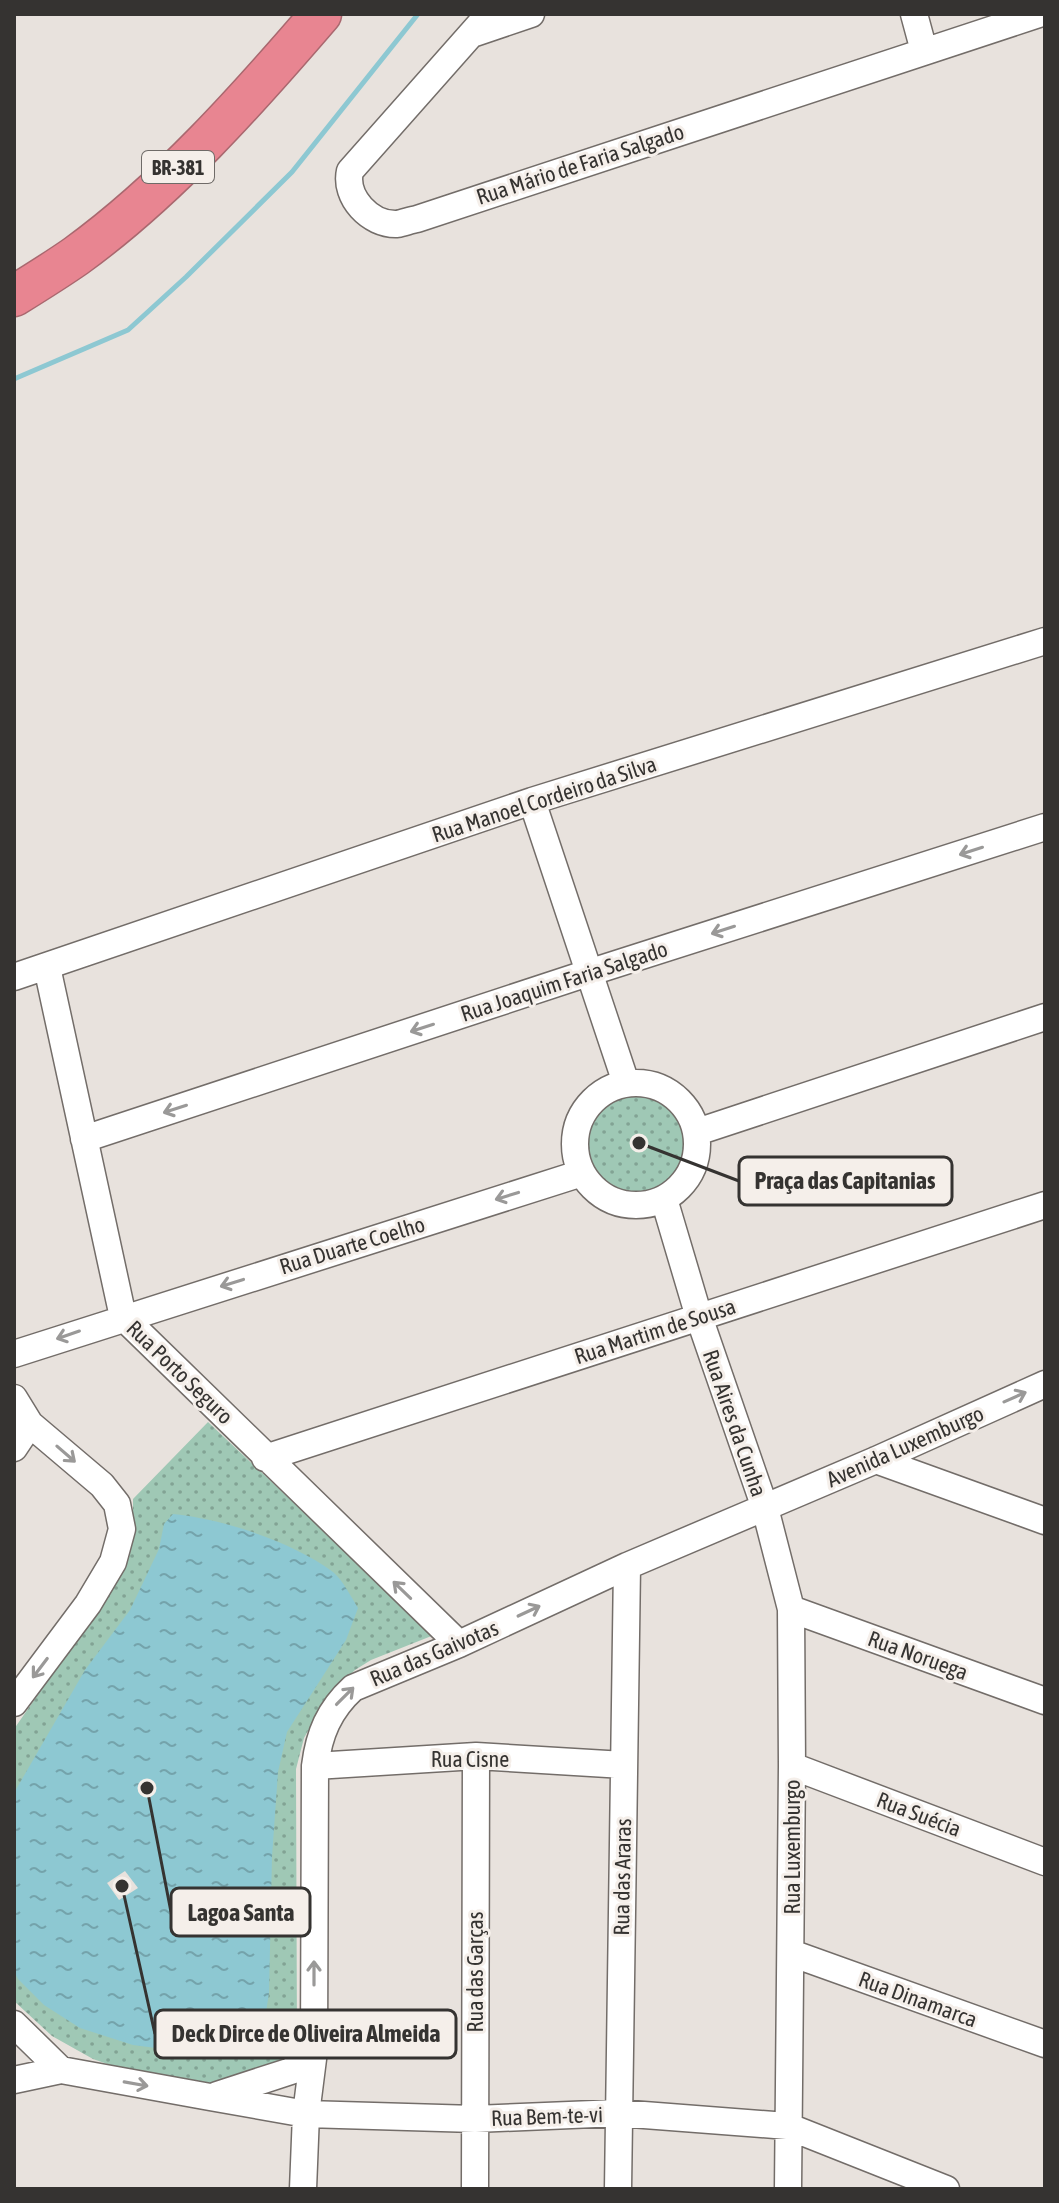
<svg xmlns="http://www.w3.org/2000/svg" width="1059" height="2203" font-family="'Asap Condensed',sans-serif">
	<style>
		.park { fill: url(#park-dots) }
		.water { fill: url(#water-ripples) }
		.pier { fill: #e8e2dd }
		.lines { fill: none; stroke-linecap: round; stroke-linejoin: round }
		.stream { stroke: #8dc8d2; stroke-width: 5 }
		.minor-casing { stroke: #736d69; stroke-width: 29 }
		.highway-casing { stroke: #a9686f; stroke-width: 43 }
		.minor { stroke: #fff; stroke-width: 26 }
		.highway { stroke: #e88591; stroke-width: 40 }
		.oneway { stroke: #9a9998 }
		.labels { text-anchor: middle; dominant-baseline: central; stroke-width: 6; stroke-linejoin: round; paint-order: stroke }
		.shield { fill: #f5efea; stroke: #6f6b68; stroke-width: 2 }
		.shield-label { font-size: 20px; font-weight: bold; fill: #353331 }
		.street-label { font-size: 22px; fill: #353331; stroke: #f5efea }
		.leader { fill: none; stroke: #353331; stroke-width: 3 }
		.callout-dot { fill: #353331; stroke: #f5efea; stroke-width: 3 }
		.callout { fill: #f5efea; stroke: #353331; stroke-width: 3 }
		.callout-label { font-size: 24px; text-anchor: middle; font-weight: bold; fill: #353331 }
	</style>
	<defs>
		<pattern id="park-dots" width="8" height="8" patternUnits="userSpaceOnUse" patternTransform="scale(2)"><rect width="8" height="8" fill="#9fc8b5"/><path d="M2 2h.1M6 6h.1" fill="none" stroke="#82a394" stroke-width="1.8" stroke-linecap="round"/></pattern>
		<pattern id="water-ripples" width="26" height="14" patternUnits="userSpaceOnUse" patternTransform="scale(2)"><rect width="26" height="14" fill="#8dc8d2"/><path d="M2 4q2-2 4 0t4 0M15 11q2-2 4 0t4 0" fill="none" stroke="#74a3ab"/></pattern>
	</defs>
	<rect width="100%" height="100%" fill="#e8e2dd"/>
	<!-- park -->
	<path class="park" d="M588 1144a51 51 0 1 1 102 0a51 51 0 1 1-102 0Z
		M208,1422L434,1635L371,1660L355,1670L327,1697L304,1738L296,1769L297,2046L283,2062L217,2084L116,2067L93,2059L52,2036L14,2001V1729L113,1587L133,1520V1499Z"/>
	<!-- water -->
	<path class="water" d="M173,1514C223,1519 293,1542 333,1572C343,1580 351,1597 358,1608L346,1640L287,1732L278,1772L272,1857L269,1993L262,2038L245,2054L217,2056L133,2045L80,2028L44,2005L18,1979L14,1971V1793L85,1670L130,1610L159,1549L164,1524Z"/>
	<!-- pier -->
	<path class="pier" d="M125,1871L138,1888L119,1900L107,1883Z"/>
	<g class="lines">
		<!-- stream -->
		<path class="stream" d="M14,379L128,330L186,277L292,172L418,14"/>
		<!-- minor casing -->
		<g class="minor-casing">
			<path id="minor" d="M489,14L350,171C344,197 370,225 397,224C403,223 411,220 417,219L1039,14
				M914,14L924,51
				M472,34L531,14
				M532,801L626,1083
				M47,967L123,1317L459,1644
				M14,977L532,801L1045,641
				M575 1144a61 61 0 1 1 122 0a61 61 0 1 1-122 0Z
				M697,1132L1045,1017
				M84,1139L588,973L1045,827
				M664,1199L699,1317L765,1508L791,1609L792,1766L788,2189
				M14,1354L582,1173
				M14,1398L30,1424L102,1485L117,1504L122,1529L113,1562L88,1604L14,1703
				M14,1448L30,1424
				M265,1458L1045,1205
				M876,1460L1045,1521
				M791,1609L1045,1701
				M315,1766L476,1756L624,1765
				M792,1766L1045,1862
				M791,1953L1045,2044
				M14,2024L61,2070L210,2097L306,2114L475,2119L618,2113L787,2126L946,2189
				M14,2080L61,2070
				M217,2095L291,2071L314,2051
				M303,2189L306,2114L314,2051L315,1766C319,1734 329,1710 353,1688L459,1644L627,1566L876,1460L1045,1384
				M475,2189L476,1756
				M618,2189L627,1566"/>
		</g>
		<!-- highway casing -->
		<g class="highway-casing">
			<path id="highway" d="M14,296C35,283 56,270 76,256C167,190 248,99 321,14"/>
		</g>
		<!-- minor -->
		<use href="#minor" class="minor"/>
		<!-- highway -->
		<use href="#highway" class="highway"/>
	</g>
	<!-- one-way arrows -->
	<defs><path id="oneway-shaft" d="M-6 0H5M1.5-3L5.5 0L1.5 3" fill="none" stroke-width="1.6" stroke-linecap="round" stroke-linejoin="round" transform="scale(2)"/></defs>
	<g class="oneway">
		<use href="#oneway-shaft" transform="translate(971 851) rotate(162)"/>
		<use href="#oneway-shaft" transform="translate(723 930) rotate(162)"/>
		<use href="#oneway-shaft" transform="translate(422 1028) rotate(162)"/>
		<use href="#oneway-shaft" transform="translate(175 1109) rotate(162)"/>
		<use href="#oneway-shaft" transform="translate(507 1196) rotate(163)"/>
		<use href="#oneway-shaft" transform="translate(232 1283) rotate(163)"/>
		<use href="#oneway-shaft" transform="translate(68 1335) rotate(161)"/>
		<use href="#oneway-shaft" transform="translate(1015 1397) rotate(-24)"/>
		<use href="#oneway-shaft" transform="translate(66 1454) rotate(41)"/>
		<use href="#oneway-shaft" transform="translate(402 1590) rotate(-136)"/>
		<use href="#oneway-shaft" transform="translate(529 1611) rotate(-25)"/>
		<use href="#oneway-shaft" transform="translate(40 1668) rotate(127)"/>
		<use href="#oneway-shaft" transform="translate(345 1696) rotate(-45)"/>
		<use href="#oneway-shaft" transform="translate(314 1973) rotate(-90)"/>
		<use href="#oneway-shaft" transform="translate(136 2084) rotate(10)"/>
	</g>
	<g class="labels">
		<!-- shield labels -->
		<rect class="shield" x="142" y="151" width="72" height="32" rx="6"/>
		<g class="shield-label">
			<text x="178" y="167">BR-381</text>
		</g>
		<!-- street labels -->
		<g class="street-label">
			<text transform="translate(580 164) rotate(-18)">Rua Mário de Faria Salgado</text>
			<text transform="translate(544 799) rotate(-18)">Rua Manoel Cordeiro da Silva</text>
			<text transform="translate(564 981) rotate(-18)">Rua Joaquim Faria Salgado</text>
			<text transform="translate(352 1245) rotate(-17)">Rua Duarte Coelho</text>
			<text transform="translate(655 1331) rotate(-18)">Rua Martim de Sousa</text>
			<text transform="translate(180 1372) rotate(44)">Rua Porto Seguro</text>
			<text transform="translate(735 1423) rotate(71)">Rua Aires da Cunha</text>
			<text transform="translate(905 1446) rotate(-24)">Avenida Luxemburgo</text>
			<text transform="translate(434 1653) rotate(-23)">Rua das Gaivotas</text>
			<text transform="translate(918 1655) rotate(20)">Rua Noruega</text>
			<text x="470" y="1759">Rua Cisne</text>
			<text transform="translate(919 1814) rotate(21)">Rua Suécia</text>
			<text transform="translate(792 1847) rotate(-90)">Rua Luxemburgo</text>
			<text transform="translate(622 1877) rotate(-89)">Rua das Araras</text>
			<text transform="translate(475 1972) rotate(-90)">Rua das Garças</text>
			<text transform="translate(918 1999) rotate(20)">Rua Dinamarca</text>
			<text transform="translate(547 2116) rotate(-2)">Rua Bem-te-vi</text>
		</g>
	</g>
	<!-- callouts -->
	<path class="leader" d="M639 1143L739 1181M147 1788L171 1912M122 1886L155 2034"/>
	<g class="callout-dot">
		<circle cx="639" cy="1143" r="8"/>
		<circle cx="147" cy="1788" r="8"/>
		<circle cx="122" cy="1886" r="8"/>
	</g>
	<g class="callout">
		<rect x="739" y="1157" width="213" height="48" rx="8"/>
		<rect x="171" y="1888" width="139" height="48" rx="8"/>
		<rect x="155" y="2010" width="301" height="48" rx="8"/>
	</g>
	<g class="callout-label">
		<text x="845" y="1189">Praça das Capitanias</text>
		<text x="241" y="1921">Lagoa Santa</text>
		<text x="306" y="2042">Deck Dirce de Oliveira Almeida</text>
	</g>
	<!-- border -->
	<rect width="1059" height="2203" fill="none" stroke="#353331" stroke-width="32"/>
</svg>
